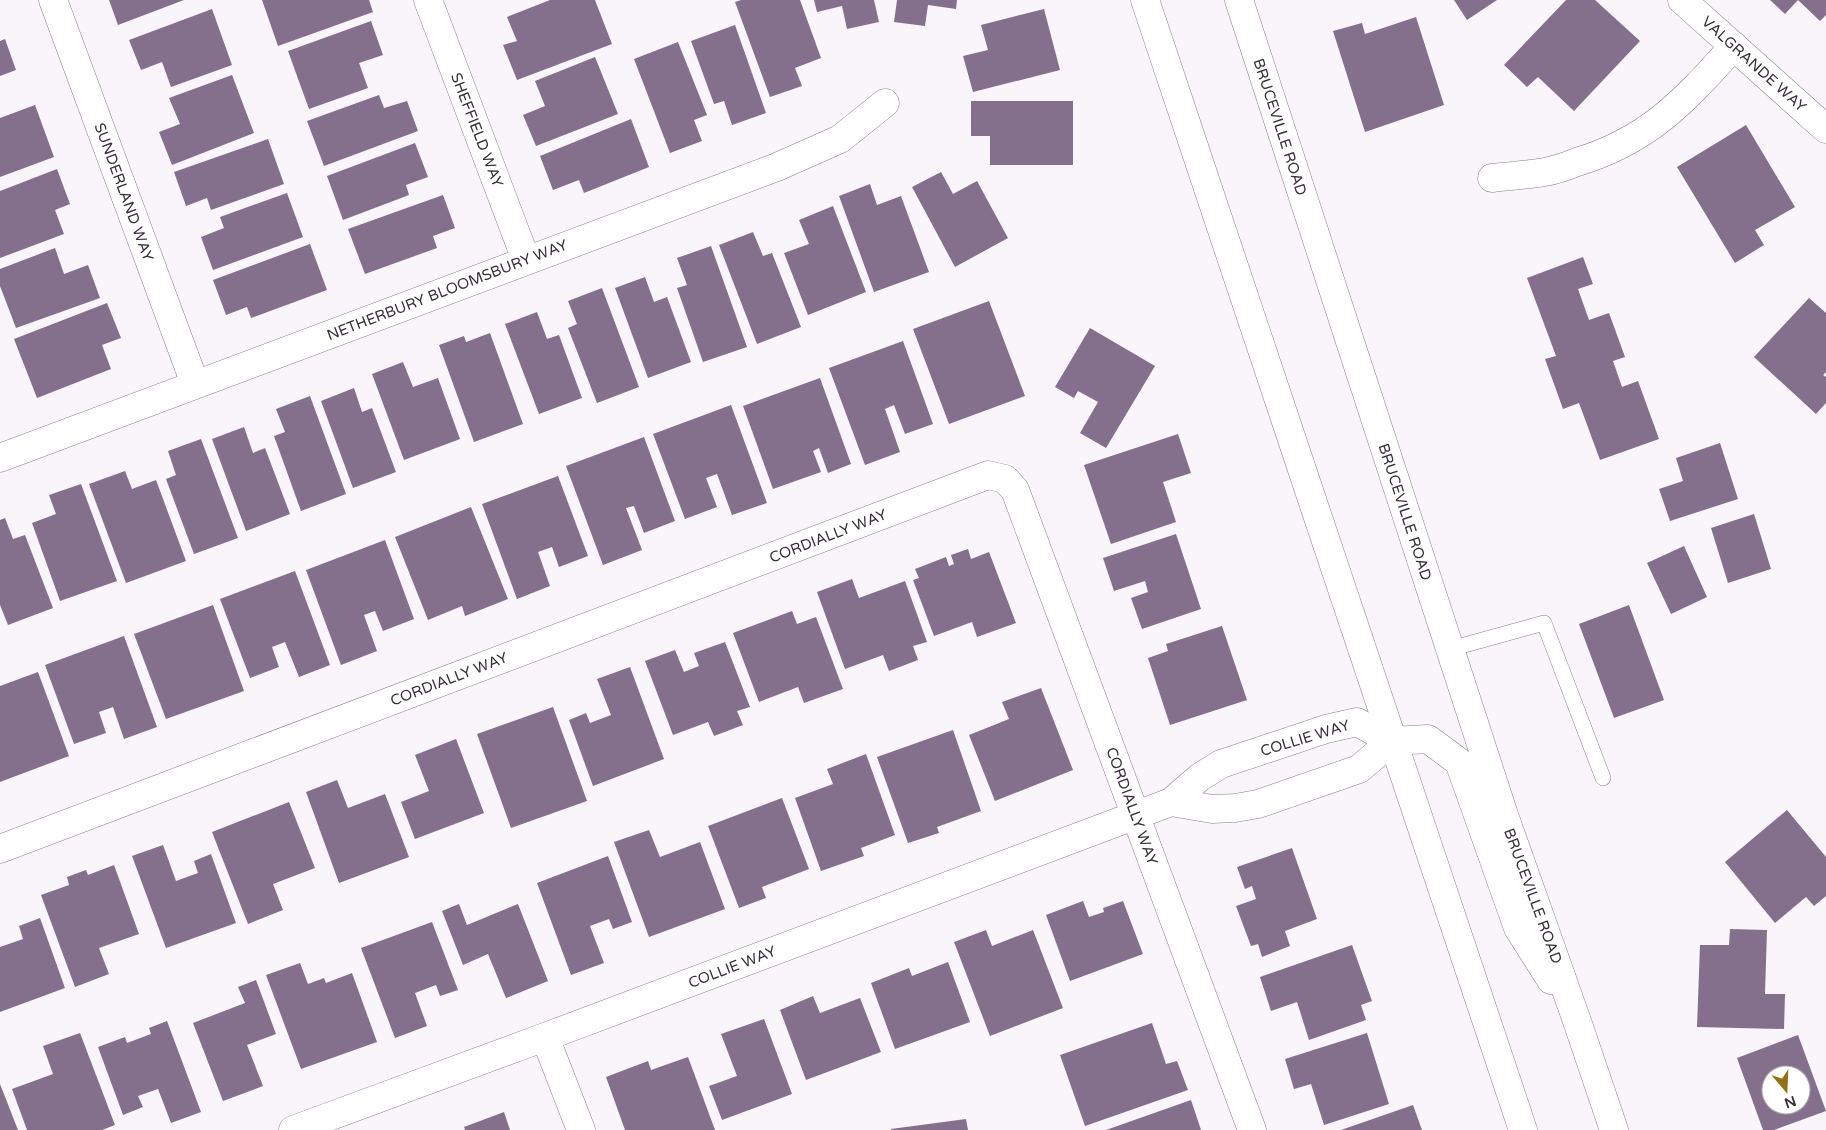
<svg xmlns="http://www.w3.org/2000/svg" width="1826" height="1130" font-family="'Varela Round',sans-serif">
	<style>
		.building { fill: #84708c; fill-rule: evenodd }
		.lines { fill: none; stroke-linecap: round; stroke-linejoin: round }
		.service-casing { stroke: #8f7b97; stroke-width: 16 }
		.minor-casing { stroke: #8f7b97; stroke-width: 29 }
		.secondary-casing { stroke: #8f7b97; stroke-width: 29 }
		.service { stroke: #fff; stroke-width: 15 }
		.minor { stroke: #fff; stroke-width: 28 }
		.secondary { stroke: #fff; stroke-width: 28 }
		.labels { text-anchor: middle; dominant-baseline: central; stroke-width: 5; stroke-linejoin: round; paint-order: stroke }
		.street-label { font-size: 15px; fill: #372e3a; stroke: #fff }
	</style>
	<rect width="100%" height="100%" fill="#f9f5fb"/>
	<!-- building -->
	<path class="building" d="M109,0H184L118,25Z
		M262,0H369L373,12L278,46Z
		M550,0H595L612,44L517,80L503,45L517,41L507,17Z
		M741,0H800L821,58L795,68L802,86L770,97L735,2Z
		M814,0H874L879,22L847,29L842,6L817,12Z
		M897,0H957L956,9L928,5L925,26L894,22Z
		M1454,0H1497L1467,20Z
		M1566,0H1595L1640,41L1574,111L1538,77L1527,87L1504,65Z
		M1770,0H1826V15L1820,21L1798,0L1785,14Z
		M212,9L232,65L171,87L162,62L141,70L129,40Z
		M1044,9L1060,70L973,92L963,56L988,50L981,25Z
		M1416,17L1444,105L1365,132L1333,31L1362,23L1365,34Z
		M371,21L383,55L359,63L368,88L309,109L288,51Z
		M735,25L766,113L732,125L724,101L714,104L691,41Z
		M5,39L16,70L0,76V41Z
		M678,42L707,115L694,120L702,141L670,153L634,59Z
		M595,57L618,114L536,146L523,115L545,106L535,81Z
		M232,75L254,133L172,165L159,132L180,124L169,98Z
		M379,95L384,108L407,101L418,131L324,166L307,121Z
		M971,101H1073V165H990V136H971Z
		M35,105L54,157L0,177V118Z
		M631,119L649,167L584,193L579,180L553,190L540,156Z
		M1746,125L1795,207L1755,230L1764,245L1735,263L1677,167Z
		M268,139L284,184L211,210L207,198L186,206L174,172Z
		M415,143L428,177L406,185L409,195L343,220L327,176Z
		M57,169L70,204L55,210L64,234L0,258V191Z
		M941,172L953,194L977,181L1008,238L955,267L912,187Z
		M870,184L877,205L901,196L929,272L874,292L839,196Z
		M287,193L303,237L213,270L201,237L224,228L220,217Z
		M443,195L455,228L433,236L437,248L365,274L348,229Z
		M833,206L866,292L808,315L784,253L809,244L799,220Z
		M753,232L763,256L772,253L801,327L757,344L719,245Z
		M310,244L327,290L251,318L247,307L226,315L213,280Z
		M711,246L747,347L703,362L677,288L687,285L677,258Z
		M55,248L64,274L88,265L100,298L16,328L0,286V269Z
		M1583,257L1593,284L1578,289L1589,320L1609,313L1625,357L1613,361L1622,387L1638,381L1659,439L1600,460L1579,403L1563,409L1545,359L1556,356L1527,278Z
		M645,277L654,302L667,297L691,362L648,378L615,288Z
		M602,288L639,387L597,403L568,328L577,324L568,301Z
		M1809,298L1826,313V372L1823,375L1826,377V403L1816,414L1754,357Z
		M989,301L1025,396L949,424L913,329Z
		M107,303L121,338L102,345L111,369L37,398L14,339Z
		M537,312L547,339L559,335L582,398L539,414L505,324Z
		M1090,328L1155,366L1106,448L1080,433L1098,402L1078,391L1074,398L1055,387Z
		M490,333L523,424L474,442L439,345L464,336L466,342Z
		M903,341L933,424L905,434L894,405L885,409L900,452L865,465L829,368Z
		M403,362L413,387L438,378L460,439L404,460L372,374Z
		M820,378L851,464L828,473L819,448L813,451L821,472L773,489L743,406Z
		M354,388L362,412L372,408L396,472L353,488L321,401Z
		M310,396L346,494L301,511L274,436L285,432L276,409Z
		M731,405L767,503L732,515L717,474L706,478L717,507L685,519L653,434Z
		M244,427L253,453L265,448L290,514L246,531L212,439Z
		M1178,434L1191,473L1163,482L1176,522L1111,544L1084,465Z
		M644,437L675,521L644,533L634,506L626,508L642,550L603,565L566,466Z
		M201,439L238,538L194,554L166,479L176,475L168,451Z
		M1720,443L1738,499L1670,521L1659,489L1683,481L1676,458Z
		M125,471L132,489L156,480L186,561L126,583L89,484Z
		M558,476L588,556L559,567L552,547L538,552L550,586L517,599L482,504Z
		M81,484L117,581L60,601L32,523L56,514L49,495Z
		M471,507L508,599L465,616L462,606L428,620L395,537Z
		M1754,514L1771,569L1728,583L1711,528Z
		M5,518L13,539L25,535L53,608L8,625L0,605V520Z
		M1176,534L1201,609L1142,629L1131,598L1148,592L1145,581L1114,591L1103,558Z
		M385,540L414,619L383,631L375,611L364,615L377,651L341,665L306,570Z
		M1684,546L1707,597L1671,614L1647,563Z
		M968,549L971,559L989,552L1016,623L977,637L972,622L934,636L913,580L919,578L915,569L946,557L949,566L954,564L951,555Z
		M295,571L330,665L299,677L285,642L272,647L279,667L250,678L220,599Z
		M852,579L859,598L905,581L927,642L913,646L918,660L889,671L883,655L845,669L817,592Z
		M213,605L244,691L166,719L134,634Z
		M1629,605L1664,700L1614,718L1579,624Z
		M792,611L797,624L816,617L843,689L804,703L798,687L759,702L733,633Z
		M1222,626L1247,700L1170,725L1148,658L1168,651L1166,644Z
		M124,636L157,727L124,739L113,707L99,712L106,733L74,744L45,665Z
		M725,642L750,707L737,711L743,725L714,736L708,722L673,735L645,661L675,650L684,672L699,666L694,653Z
		M630,667L664,759L593,786L569,720L586,713L590,723L611,715L597,679Z
		M38,672L69,756L0,782V686Z
		M1041,688L1073,770L995,801L969,735L1009,719L1002,702Z
		M553,707L587,801L511,828L477,734Z
		M953,730L981,811L937,827L939,833L908,843L877,757Z
		M456,739L484,813L415,839L401,802L429,791L415,755Z
		M866,754L895,835L861,848L864,856L821,871L795,798L833,784L827,769Z
		M337,780L348,808L385,794L409,857L339,883L306,792Z
		M782,798L809,869L762,887L766,898L739,908L708,826Z
		M289,802L315,868L273,884L283,910L248,924L212,832Z
		M1787,810L1826,857V896L1814,906L1806,897L1775,923L1725,862Z
		M649,830L660,857L700,842L725,909L649,937L614,842Z
		M163,845L176,881L198,873L194,861L211,854L236,923L166,948L132,856Z
		M1292,848L1317,919L1285,931L1290,946L1262,957L1258,944L1251,946L1236,906L1256,899L1252,886L1245,889L1237,867Z
		M608,856L632,922L613,929L609,919L590,926L604,963L571,975L537,883Z
		M114,865L139,934L99,948L109,974L75,987L41,895L69,885L67,877L86,870L88,875Z
		M1083,901L1089,917L1104,912L1103,908L1123,901L1143,954L1070,981L1046,915Z
		M459,904L467,925L518,904L548,981L506,998L488,954L463,965L442,911Z
		M40,918L65,988L0,1012V947L23,939L19,926Z
		M432,922L458,990L440,996L436,985L415,993L427,1026L395,1038L361,948Z
		M1730,929L1767,930L1765,994H1785L1784,1029L1697,1027L1700,945H1729Z
		M986,930L992,946L1033,930L1063,1008L990,1036L954,942Z
		M1352,945L1372,1001L1361,1005L1366,1020L1309,1040L1297,1002L1271,1011L1260,977Z
		M948,962L970,1022L895,1049L871,983L909,968L912,976Z
		M300,963L308,984L324,978L326,983L352,973L377,1042L301,1069L266,975Z
		M256,980L276,1034L247,1045L263,1086L223,1101L193,1023L245,1003L238,987Z
		M813,996L820,1013L860,998L881,1052L806,1080L780,1010Z
		M764,1019L792,1094L722,1120L709,1086L737,1076L721,1034Z
		M167,1021L201,1112L171,1123L158,1089L138,1096L143,1107L123,1115L98,1047L125,1037L127,1043L151,1034L149,1028Z
		M1152,1023L1166,1064L1177,1061L1188,1090L1085,1126L1060,1055Z
		M80,1033L115,1125L102,1130H27L12,1089L53,1074L43,1046Z
		M1367,1033L1389,1104L1324,1125L1311,1084L1294,1089L1285,1059Z
		M1798,1035L1826,1111L1774,1130H1763L1737,1058ZM1771,1075H1801V1105H1771Z
		M688,1057L715,1130H625L606,1077L648,1061L651,1070Z
		M0,1084L18,1130H0Z
		M1191,1100L1201,1130H1106Z
		M1413,1105L1422,1130H1341Z
		M504,1112L510,1130H465L464,1127Z
		M966,1119L968,1130H891V1129Z"/>
	<g class="lines">
		<!-- service casing -->
		<g class="service-casing">
			<path id="service" d="M1450,649L1544,623L1603,778"/>
		</g>
		<!-- minor casing -->
		<g class="minor-casing">
			<path id="minor" d="M53,0L195,384
				M428,0L526,260
				M1682,0L1826,129
				M1492,178C1509,176 1527,175 1545,172C1556,170 1567,166 1577,162C1650,140 1685,100 1734,46
				M0,458L777,167L840,139L885,103
				M0,849L988,475L1005,479L1015,490L1252,1130
				M545,1037L581,1130
				M293,1130L545,1037L1171,802L1200,777L1221,764L1326,729L1357,722L1392,741L1359,769L1258,804L1235,808L1212,809L1171,802"/>
		</g>
		<!-- secondary casing -->
		<g class="secondary-casing">
			<path id="secondary" d="M1145,0L1523,1130
				M1239,0L1504,815L1577,1021L1614,1130
				M1392,741L1428,739L1459,762L1518,928L1551,980"/>
		</g>
		<!-- service -->
		<use href="#service" class="service"/>
		<!-- minor -->
		<use href="#minor" class="minor"/>
		<!-- secondary -->
		<use href="#secondary" class="secondary"/>
	</g>
	<g class="labels">
		<!-- street labels -->
		<g class="street-label">
			<text transform="translate(1754 64) rotate(42)">VALGRANDE WAY</text>
			<text transform="translate(1280 127) rotate(72)">BRUCEVILLE ROAD</text>
			<text transform="translate(477 130) rotate(69)">SHEFFIELD WAY</text>
			<text transform="translate(124 192) rotate(70)">SUNDERLAND WAY</text>
			<text transform="translate(447 290) rotate(-21)">NETHERBURY BLOOMSBURY WAY</text>
			<text transform="translate(1405 512) rotate(72)">BRUCEVILLE ROAD</text>
			<text transform="translate(828 536) rotate(-21)">CORDIALLY WAY</text>
			<text transform="translate(449 679) rotate(-21)">CORDIALLY WAY</text>
			<text transform="translate(1305 738) rotate(-17)">COLLIE WAY</text>
			<text transform="translate(1132 806) rotate(70)">CORDIALLY WAY</text>
			<text transform="translate(1533 896) rotate(70)">BRUCEVILLE ROAD</text>
			<text transform="translate(732 967) rotate(-21)">COLLIE WAY</text>
		</g>
	</g>
	<!-- north arrow -->
	<g transform="translate(1786 1090) rotate(161)"><circle r="24" fill="#ffffff" stroke="#afabb0"/>
	<path d="M0-4L9 19L0 12L-9 19Z" fill="#917016"/>
	<text y="-8" font-size="14" font-weight="bold" text-anchor="middle" fill="#372e3a">N</text>
	</g>
</svg>
